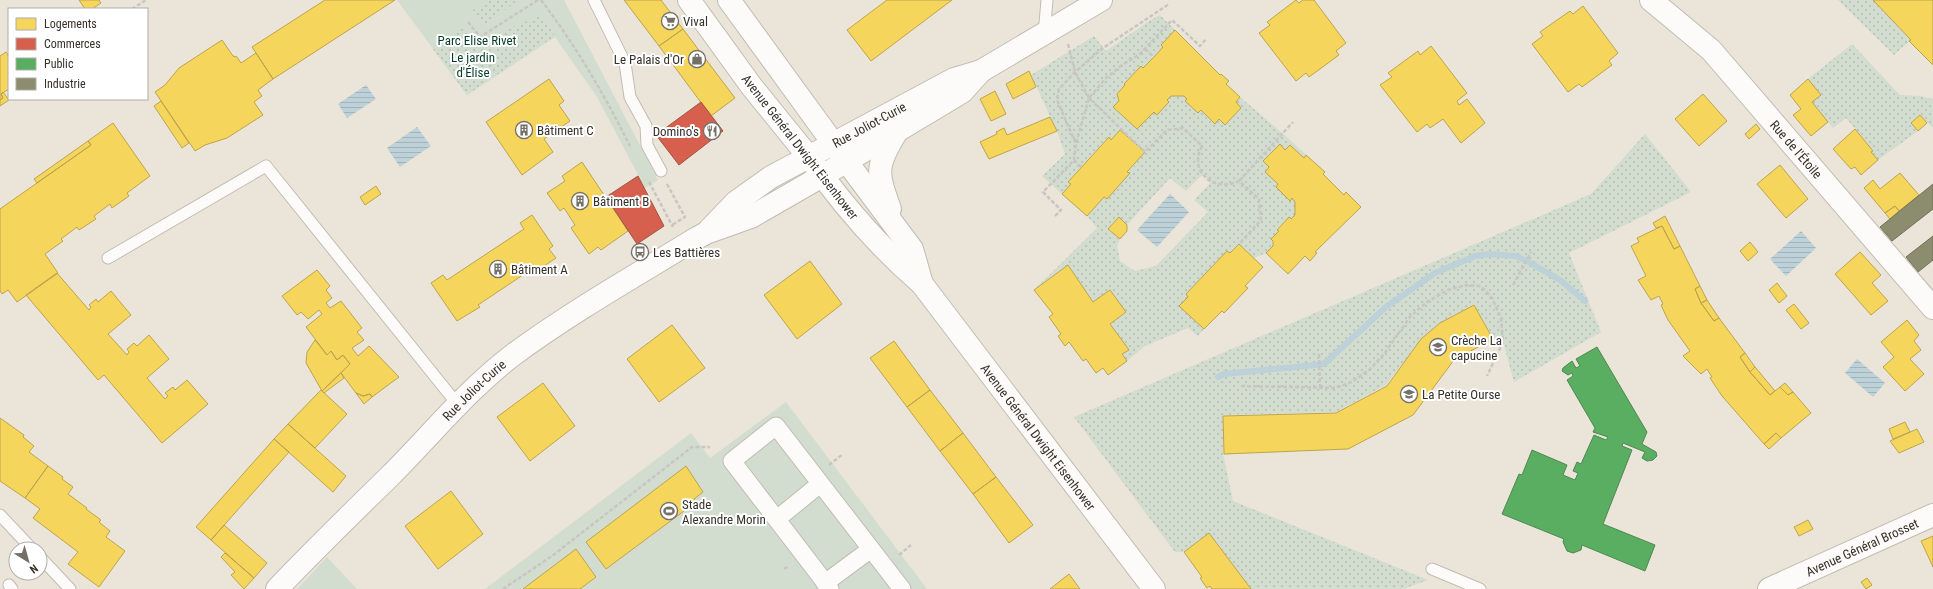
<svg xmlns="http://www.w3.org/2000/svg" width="1933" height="589" font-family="'Roboto Condensed',sans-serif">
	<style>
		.green { fill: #d2dccf }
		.garden { fill: url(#garden-dots); fill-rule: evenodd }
		.water { fill: url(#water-rules) }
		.homes { fill: #f6d55c; stroke: #bca44d }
		.shops { fill: #d6604d; stroke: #a65242 }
		.public { fill: #5aae61; stroke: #4f8850 }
		.industry { fill: #8c8c6e; stroke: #727159 }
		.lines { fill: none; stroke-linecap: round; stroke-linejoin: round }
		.stream { stroke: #bcd1d8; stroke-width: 6 }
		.service-casing { stroke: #c1bcb2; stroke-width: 13 }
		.pedestrian-casing { stroke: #c1bcb2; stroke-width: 19 }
		.minor-casing { stroke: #c1bcb2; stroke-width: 24 }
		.secondary-casing { stroke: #c1bcb2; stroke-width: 24 }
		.path { stroke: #c8c6c2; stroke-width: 2.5; stroke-dasharray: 4 2; stroke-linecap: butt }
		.service { stroke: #fcfbf9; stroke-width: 11 }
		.pedestrian { stroke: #fcfbf9; stroke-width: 17 }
		.minor { stroke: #fcfbf9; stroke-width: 22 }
		.secondary { stroke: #fcfbf9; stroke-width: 22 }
		.labels { text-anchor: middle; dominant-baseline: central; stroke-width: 4; stroke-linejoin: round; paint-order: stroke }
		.poi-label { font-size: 13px; fill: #363129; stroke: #fff; text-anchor: start }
		.park-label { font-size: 13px; fill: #033d25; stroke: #fff }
		.street-label { font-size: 13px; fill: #363129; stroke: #fff }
	</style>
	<defs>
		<pattern id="garden-dots" width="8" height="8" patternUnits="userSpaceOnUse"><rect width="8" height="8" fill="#d2dccf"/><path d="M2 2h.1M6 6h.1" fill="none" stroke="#b5bdb2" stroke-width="1.8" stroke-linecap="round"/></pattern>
		<pattern id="water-rules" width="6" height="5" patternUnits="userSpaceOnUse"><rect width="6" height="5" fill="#bcd1d8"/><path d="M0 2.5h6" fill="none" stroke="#a2b4b9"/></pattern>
	</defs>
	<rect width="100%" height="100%" fill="#ebe5d9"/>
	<!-- green -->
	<path class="green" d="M397,0H564L658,180L645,188L597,97L555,37L467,95Z
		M786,402L927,589H485L691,433L710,458Z
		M327,557L357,589H297Z"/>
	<!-- garden -->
	<path class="garden" d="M488,0H518L486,25H482L472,11Z
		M1838,0H1873L1911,40L1894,55Z
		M543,15L555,36L467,95L433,49L463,25L475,42L487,45L510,28Z
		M1160,15L1175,30L1161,44L1163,47L1143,68L1141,66L1124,84L1125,85L1117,94L1119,101L1113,107L1154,112L1156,114L1169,102L1167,100L1171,96H1184L1187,99L1185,101L1198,113L1201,110L1215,124L1219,119L1225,124L1241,108L1236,102L1240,97L1287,137L1306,155L1304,158L1285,150L1280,145L1263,161L1269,167L1265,172L1278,184L1276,187L1289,200L1292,198L1295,202V215L1291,219L1289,217L1277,229L1279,231L1271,239L1273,246L1266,253L1254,258L1239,244L1230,253L1227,251L1186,294L1188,297L1179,306L1204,329L1198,336L1188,328L1145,346L1127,361L1122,354L1128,350L1110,324L1126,312L1110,290L1093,302L1068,265L1034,290L1097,228L1087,216L1104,197L1107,199L1145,152L1120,130L1111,140L1108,137L1068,181L1071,184L1062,194L1042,176L1065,154L1057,131L1031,75L1094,36L1106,51L1149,21ZM1203,174L1211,182L1194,200L1208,212L1156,266L1135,271L1120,261L1117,246L1120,239L1108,229L1119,217L1127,225L1170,178L1186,191Z
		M1852,44L1900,95L1920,96L1933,99V128L1920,116L1911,123L1918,131L1878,160L1871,152L1873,150L1846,118L1833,128L1812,102L1821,95L1808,79Z
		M1645,134L1691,192L1569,253L1601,332L1514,382L1503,342L1494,339L1474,304L1440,323L1421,339L1386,385L1336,412L1223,415V454L1233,501L1428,580L1403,589H1251L1209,533L1184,552H1175L1074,417L1591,194Z"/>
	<!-- water -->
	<path class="water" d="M366,85L376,99L347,118L338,104Z
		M417,127L431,146L400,167L387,148Z
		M1170,194L1189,212L1157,247L1137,230Z
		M1801,231L1816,248L1786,276L1770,259Z
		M1857,359L1885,383L1873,397L1845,373Z"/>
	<!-- homes -->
	<path class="homes" d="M79,0H99L101,3L92,9H85Z
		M325,0H395L273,79L252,47Z
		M624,0H661L683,29L659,46Z
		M887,0H952L871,61L847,30Z
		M1296,0L1299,3L1303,0H1314L1346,43L1336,51L1339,55L1309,77L1306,73L1296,81L1259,33L1270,25L1267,22Z
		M1873,0H1933V65L1909,41L1911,40Z
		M1583,6L1618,53L1609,61L1612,65L1582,87L1579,84L1568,92L1532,44L1543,36L1540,32L1570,11L1573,14Z
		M683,29L735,98L711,116L659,46Z
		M1175,30L1220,75L1221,74L1229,81L1226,84L1240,97L1236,102L1241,108L1225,125L1219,119L1215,124L1201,110L1198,113L1185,101L1187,99L1184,96H1171L1167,100L1169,102L1157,115L1154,112L1137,129L1113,107L1119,101L1117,94L1125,85L1124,84L1141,66L1143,68L1154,57L1163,47L1161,45Z
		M222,40L233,56L237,57L241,63L256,53L273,79L258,90L262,96L254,102L263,115L227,138L205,145L195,151L155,92L165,85L179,68Z
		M1431,46L1467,93L1457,101L1459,105L1467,99L1485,123L1461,143L1443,119L1430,128L1427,124L1417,132L1380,85L1392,77L1388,73L1418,51L1420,55Z
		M6,52L9,57V89L1,94L3,98L0,100V56Z
		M1029,71L1036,87L1013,99L1006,84Z
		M549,79L564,101L559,105L570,121L544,139L553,152L522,175L486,122Z
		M1808,79L1821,95L1812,102L1828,122L1811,136L1793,115L1801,109L1790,95Z
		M995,91L1006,114L991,121L980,99Z
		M3,92L9,100L0,106V100L3,98L1,94Z
		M1703,94L1727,121L1699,146L1675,119Z
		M161,101L189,143L182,148L154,106Z
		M1920,115L1927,123L1918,131L1911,123Z
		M1050,117L1057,131L989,159L980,142L997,134L996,132L1004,128L1007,135Z
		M113,123L150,176L127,193L129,196L112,208L110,204L94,216L96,219L79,230L77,227L61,239L63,241L45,254L58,273L17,302L8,290L2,294L0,291V209L91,145L88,141Z
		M1756,124L1760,129L1749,139L1745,134Z
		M1855,129L1873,151L1871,152L1878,160L1861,175L1855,167L1851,169L1833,149Z
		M1120,130L1145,152L1127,172L1130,173L1107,199L1104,197L1087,216L1062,194L1071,184L1068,182L1109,137L1111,140Z
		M88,141L91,145L37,183L34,179Z
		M1280,144L1285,150L1290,145L1304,158L1306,155L1325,172L1323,174L1344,195L1346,192L1361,207L1315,252L1317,253L1310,261L1305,256L1288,274L1266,253L1273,246V241L1271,239L1279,231L1277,230L1289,217L1291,219L1295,215V202L1292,198L1290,201L1276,187L1278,184L1265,172L1269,167L1263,161Z
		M582,162L628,231L601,250L598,247L589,254L571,228L575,225L564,208L560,211L547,193L565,181L562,176Z
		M1780,165L1808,199L1786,218L1757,184Z
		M1900,173L1919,195L1899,211L1895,206L1885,213L1864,188L1873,180L1880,189Z
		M376,186L381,194L365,205L360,197Z
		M1895,206L1899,211L1890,219L1885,213Z
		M532,215L553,246L549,249L556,258L538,270L535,267L478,305L480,307L457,321L431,283L443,275L447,280L524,229L520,223Z
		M1665,216L1680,246L1674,249L1662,226L1656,228L1653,223Z
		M1119,217L1127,225V231L1120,239L1108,229Z
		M1662,226L1674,249L1680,246L1700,286L1695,289L1701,303L1714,321L1719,318L1745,353L1740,357L1750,372L1770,395L1780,387L1788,395L1793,392L1811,413L1781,438L1776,433L1764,444L1722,396L1710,378L1712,377L1707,369L1701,374L1683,356L1690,351L1668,320L1661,305L1663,304L1659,296L1651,300L1638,280L1646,276L1631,246L1639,242L1637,238Z
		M1750,242L1758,252L1748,261L1740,251Z
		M1239,244L1263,267L1245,286L1248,288L1224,313L1222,311L1204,329L1179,306L1188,297L1186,294L1225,253L1227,251L1230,253Z
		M1860,252L1881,275L1872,283L1888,301L1871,315L1835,274Z
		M810,261L842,304L797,339L764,295Z
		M1068,265L1093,302L1110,290L1126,312L1110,324L1129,350L1122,354L1127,361L1108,375L1103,368L1096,373L1086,359L1083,361L1069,342L1065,346L1058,336L1061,334L1049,317L1053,314L1034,290Z
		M317,270L330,286L326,290L332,298L326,303L330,308L341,301L362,328L357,332L364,340L352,348L358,356L369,346L399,377L372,397L370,394L363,396L356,393L341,373L350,364L343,355L337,360L331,351L327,355L306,327L322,314L319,310L308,319L301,312L297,315L282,296Z
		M57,273L89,310L91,307L89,305L96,299L98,302L111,291L131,315L108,334L127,355L129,352L127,349L134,343L137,346L149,335L169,359L147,378L165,399L168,396L165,393L173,387L175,390L187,380L208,404L162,443L104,375L98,380L26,295Z
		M1777,283L1787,296L1779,303L1769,290Z
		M1700,286L1707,300L1701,303L1695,289Z
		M1707,300L1719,318L1714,321L1701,303Z
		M1794,304L1809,323L1801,329L1786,310Z
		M1474,305L1493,339L1454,360L1413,415L1348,449L1224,454L1223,416L1336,413L1387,386L1421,339L1440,323Z
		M1907,320L1919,335L1914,341L1921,350L1910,359L1924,374L1905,391L1883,367L1894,357L1881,342Z
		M672,325L705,368L659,402L627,359Z
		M315,340L327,355L331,351L337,360L343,355L350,364L322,391L306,363L307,352Z
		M894,341L930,390L907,407L870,358Z
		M1745,353L1755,367L1750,372L1740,357Z
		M1755,367L1775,391L1770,395L1750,372Z
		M341,373L344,378L324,393L322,391Z
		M543,383L575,426L530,461L497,417Z
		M1785,383L1793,392L1788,395L1780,387Z
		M321,390L347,414L315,448L288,424Z
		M930,390L963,433L940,451L907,407Z
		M356,393L363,396L370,394L372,397L364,404Z
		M0,418L24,435L23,437L34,446L29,452L48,466L25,498L0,481Z
		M1905,422L1910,432L1893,439L1889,429Z
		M288,424L346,476L333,492L274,439Z
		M1917,429L1924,442L1899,453L1890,441Z
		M963,433L996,477L973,494L940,451Z
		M1776,433L1781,438L1769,449L1764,444Z
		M274,439L289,452L211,540L196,527Z
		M48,466L63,477L62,479L73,487L68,494L87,508L86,509L101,520L99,522L110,531L106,537L125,551L99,587L68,564L78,552L33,518L40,509L25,498Z
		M686,466L703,492L694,499L696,502L606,569L586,542Z
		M996,477L1033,525L1009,543L973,494Z
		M451,491L483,534L438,569L405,526Z
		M1808,520L1813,529L1799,536L1794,527Z
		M224,525L267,563L254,578L211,540Z
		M1209,533L1251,589H1212L1210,586L1207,588L1200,578L1202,577L1184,552Z
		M1933,536V567L1921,541Z
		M576,549L596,577L580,589H523Z
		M225,553L254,578L244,589L231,575L235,572L221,557Z
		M1069,574L1080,589H1050Z
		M1867,578L1872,585L1866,589L1861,582Z"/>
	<!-- shops -->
	<path class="shops" d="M701,102L723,131L679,165L656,135Z
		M638,176L664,226L637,244L606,197Z"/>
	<!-- public -->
	<path class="public" d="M1597,347L1647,432L1642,444L1656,452L1657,456L1653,460L1647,461L1642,458L1645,452L1623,443L1622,446L1632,450L1603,524L1655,545L1645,571L1582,545L1581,550L1573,553L1567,551L1563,542L1564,539L1502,514L1519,474L1522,475L1532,450L1567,465L1563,475L1575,480L1578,473L1573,471L1577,462L1581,464L1594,435L1606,440L1608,437L1593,432L1595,428L1567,380L1573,376L1572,373L1568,375L1562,371L1563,368L1572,361L1576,368L1580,366L1576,359Z"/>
	<!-- industry -->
	<path class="industry" d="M1933,184V209L1892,241L1880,227Z
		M1933,236V260L1918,272L1906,257Z"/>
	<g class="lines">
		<!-- stream -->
		<path class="stream" d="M1218,377L1224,374L1324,364L1386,307L1435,273L1475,256L1491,254L1515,256L1527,261L1560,280L1585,301"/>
		<!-- service casing -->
		<g class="service-casing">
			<path id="service" d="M594,0L625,63L630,97L646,126L647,145L661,171
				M1044,35L1047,0
				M108,258L266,166L458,405
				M0,515L32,549
				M40,557L70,589
				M1432,569L1480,589
				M9,585L12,589"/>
		</g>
		<!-- pedestrian casing -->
		<g class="pedestrian-casing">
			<path id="pedestrian" d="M777,519L820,484
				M825,583L871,549
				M830,589L732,461L776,426L902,589"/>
		</g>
		<!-- minor casing -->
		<g class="minor-casing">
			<g id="minor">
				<path d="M689,0L752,87L808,156"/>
				<path d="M729,0L833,143"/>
				<path id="s1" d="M1651,0L1711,50L1933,308"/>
			</g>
		</g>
		<!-- secondary casing -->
		<g class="secondary-casing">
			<g id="secondary">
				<path d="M838,150L912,249L922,284"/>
				<path id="s2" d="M808,156C841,203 879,247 922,284L1154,589"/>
				<path d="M890,209C877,173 875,167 896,133"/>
				<path id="s3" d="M709,230L736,202L771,177L954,79L981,71L1101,0"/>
				<path id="s4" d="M277,589C314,550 352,513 390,476C431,435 467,390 513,355C571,312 635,276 697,238L706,233L751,217L822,176L962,92L981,71"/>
				<path id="s5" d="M1769,589L1933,515"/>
			</g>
		</g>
		<!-- path -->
		<path class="path" d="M541,0C576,46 604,94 630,146
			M132,9L146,0
			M468,22L480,37L538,0
			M1068,44L1075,72L1089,98L1145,152L1167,130L1183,128L1202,146C1188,172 1214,193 1239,181L1259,199L1261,220L1239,244
			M1145,49L1154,57
			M1076,143L1089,98L1105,79L1122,65L1140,54L1172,20L1200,46L1206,39
			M1074,160L1081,167
			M1239,181L1293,122
			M649,182L673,227
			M667,184L685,217L672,225
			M1055,216L1061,210L1043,192L1074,160L1076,144L1057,100L1059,89L1075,72L1103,48L1169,4
			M1513,285L1531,252
			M1319,354L1320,388
			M1241,386L1335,388L1352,382L1369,370L1384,354L1410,317L1427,302L1448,290L1466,285L1479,286L1485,290L1492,298L1501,318L1503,342L1487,376
			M829,465L843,454
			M899,555L911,545
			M784,569L789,566
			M503,589L552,556L692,447H710"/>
		<!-- service -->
		<use href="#service" class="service"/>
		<!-- pedestrian -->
		<use href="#pedestrian" class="pedestrian"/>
		<!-- minor -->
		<use href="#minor" class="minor"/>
		<!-- secondary -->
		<use href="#secondary" class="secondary"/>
	</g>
	<!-- icons -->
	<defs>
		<g id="supermarket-ring" transform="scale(0.9)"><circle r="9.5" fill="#fff" stroke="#757067" stroke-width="1.5"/><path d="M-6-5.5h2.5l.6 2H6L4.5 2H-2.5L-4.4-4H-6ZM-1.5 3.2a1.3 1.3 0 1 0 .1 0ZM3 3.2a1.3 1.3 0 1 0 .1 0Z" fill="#757067"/></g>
		<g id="shop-ring" transform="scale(0.9)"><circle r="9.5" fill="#fff" stroke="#757067" stroke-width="1.5"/><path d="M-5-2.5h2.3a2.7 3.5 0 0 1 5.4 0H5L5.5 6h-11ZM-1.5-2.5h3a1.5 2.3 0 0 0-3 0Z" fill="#757067"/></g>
		<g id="building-ring" transform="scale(0.9)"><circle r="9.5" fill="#fff" stroke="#757067" stroke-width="1.5"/><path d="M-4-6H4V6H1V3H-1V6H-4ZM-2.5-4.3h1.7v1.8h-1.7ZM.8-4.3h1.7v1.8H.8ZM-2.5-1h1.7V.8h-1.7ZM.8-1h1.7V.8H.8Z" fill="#757067"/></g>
		<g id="restaurant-ring" transform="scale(0.9)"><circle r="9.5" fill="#fff" stroke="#757067" stroke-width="1.5"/><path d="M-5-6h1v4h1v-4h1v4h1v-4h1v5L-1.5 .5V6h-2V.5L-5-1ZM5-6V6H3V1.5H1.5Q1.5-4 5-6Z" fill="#757067"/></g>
		<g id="bus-ring" transform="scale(0.9)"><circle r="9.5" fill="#fff" stroke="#757067" stroke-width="1.5"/><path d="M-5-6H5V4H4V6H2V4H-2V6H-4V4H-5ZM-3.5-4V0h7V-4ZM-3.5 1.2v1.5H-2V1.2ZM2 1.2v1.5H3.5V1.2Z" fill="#757067"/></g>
		<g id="school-ring" transform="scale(0.9)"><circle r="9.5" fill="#fff" stroke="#757067" stroke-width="1.5"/><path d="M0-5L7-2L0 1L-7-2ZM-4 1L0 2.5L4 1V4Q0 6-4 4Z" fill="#757067"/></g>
		<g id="stadium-ring" transform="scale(0.9)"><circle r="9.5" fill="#fff" stroke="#757067" stroke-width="1.5"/><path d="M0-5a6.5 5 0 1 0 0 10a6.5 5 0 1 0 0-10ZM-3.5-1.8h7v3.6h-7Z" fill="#757067"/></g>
	</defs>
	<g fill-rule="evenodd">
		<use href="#supermarket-ring" x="670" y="21"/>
		<use href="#shop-ring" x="697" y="59"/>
		<use href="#building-ring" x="524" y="130"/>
		<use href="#restaurant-ring" x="712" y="131"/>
		<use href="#building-ring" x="580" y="201"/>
		<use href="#bus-ring" x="640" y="252"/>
		<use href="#building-ring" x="498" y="269"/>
		<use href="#school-ring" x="1438" y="347"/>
		<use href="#school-ring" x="1409" y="394"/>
		<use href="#stadium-ring" x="669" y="511"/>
	</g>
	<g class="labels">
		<!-- poi labels -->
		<g class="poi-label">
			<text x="683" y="21">Vival</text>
			<text x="684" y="59" text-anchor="end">Le Palais d'Or</text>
			<text x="537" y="130">Bâtiment C</text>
			<text x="699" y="131" text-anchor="end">Domino's</text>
			<text x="593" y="201">Bâtiment B</text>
			<text x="653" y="252">Les Battières</text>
			<text x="511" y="269">Bâtiment A</text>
			<text x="1451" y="340">Crèche La<tspan x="1451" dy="15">capucine</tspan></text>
			<text x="1422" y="394">La Petite Ourse</text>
			<text x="682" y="504">Stade<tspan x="682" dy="15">Alexandre Morin</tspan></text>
		</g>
		<!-- park labels -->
		<g class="park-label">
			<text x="477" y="40">Parc Elise Rivet</text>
			<text x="473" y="57">Le jardin<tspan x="473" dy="15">d'Élise</tspan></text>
		</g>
		<!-- street labels -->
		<g class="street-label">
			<text stroke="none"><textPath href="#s3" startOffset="193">Rue Joliot-Curie</textPath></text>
			<text transform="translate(800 147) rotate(52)">Avenue Général Dwight Eisenhower</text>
			<text stroke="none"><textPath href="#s1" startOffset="209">Rue de l'Étoile</textPath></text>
			<text stroke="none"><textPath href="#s4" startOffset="280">Rue Joliot-Curie</textPath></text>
			<text stroke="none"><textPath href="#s2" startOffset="364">Avenue Général Dwight Eisenhower</textPath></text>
			<text stroke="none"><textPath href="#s5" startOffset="102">Avenue Général Brosset</textPath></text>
		</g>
	</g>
	<!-- legend -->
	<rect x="8" y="8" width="140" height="92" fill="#ffffff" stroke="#afada9"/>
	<rect x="16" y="18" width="20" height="12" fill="#f6d55c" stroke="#afada9"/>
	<text x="44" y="28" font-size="12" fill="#363129">Logements</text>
	<rect x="16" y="38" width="20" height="12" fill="#d6604d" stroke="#afada9"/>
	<text x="44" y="48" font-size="12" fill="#363129">Commerces</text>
	<rect x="16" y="58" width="20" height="12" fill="#5aae61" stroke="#afada9"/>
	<text x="44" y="68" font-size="12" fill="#363129">Public</text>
	<rect x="16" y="78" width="20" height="12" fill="#8c8c6e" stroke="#afada9"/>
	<text x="44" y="88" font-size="12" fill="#363129">Industrie</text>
	<!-- north arrow -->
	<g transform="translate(28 561) rotate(143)"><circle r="19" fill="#ffffff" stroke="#afada9"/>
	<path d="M0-3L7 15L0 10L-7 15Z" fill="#757067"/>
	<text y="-6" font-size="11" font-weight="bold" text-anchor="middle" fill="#363129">N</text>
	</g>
</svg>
